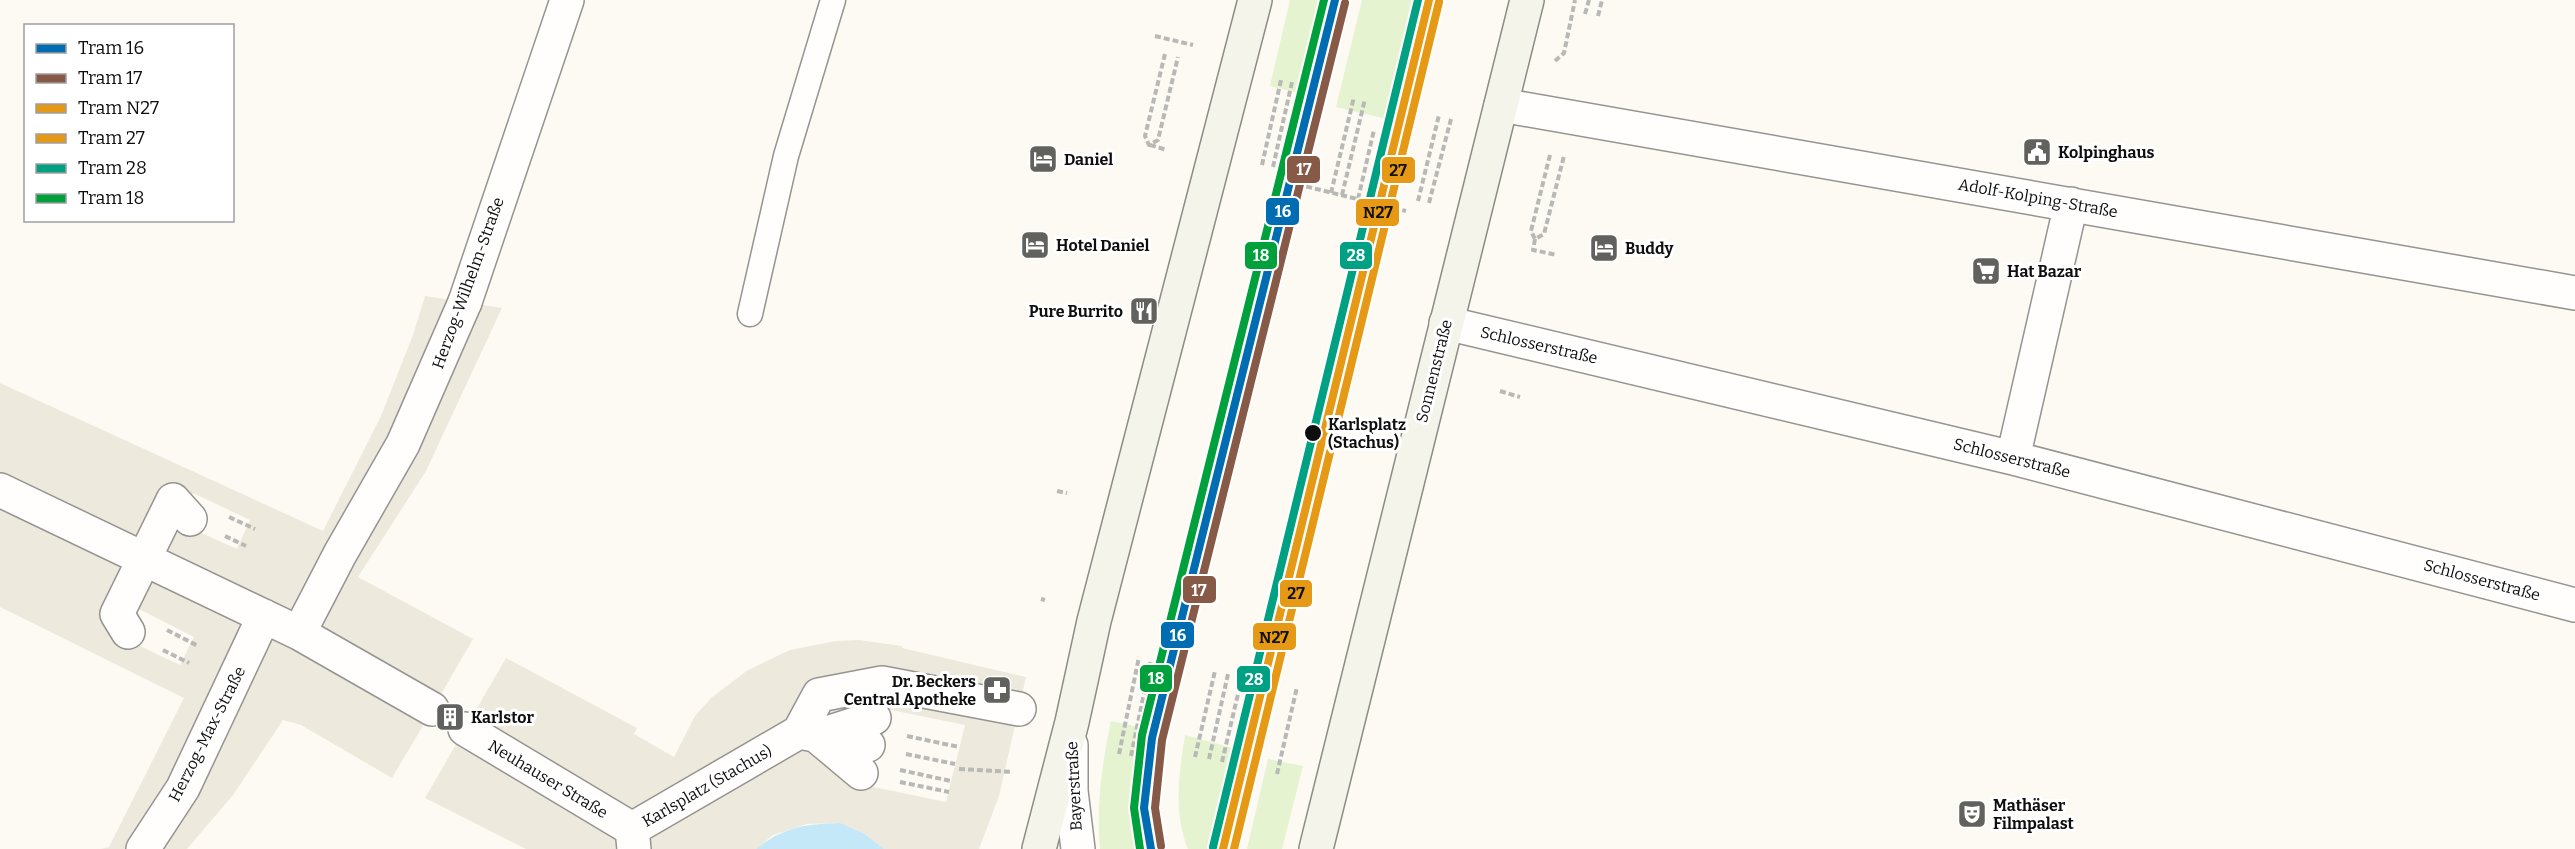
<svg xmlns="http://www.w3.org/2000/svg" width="2575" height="849" font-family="Bitter,serif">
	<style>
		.green { fill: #e5f3d0 }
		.plaza { fill: #ede9dd; fill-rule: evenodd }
		.water { fill: #c5e8f9 }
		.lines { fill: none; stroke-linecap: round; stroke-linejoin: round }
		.service-casing { stroke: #959491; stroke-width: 27 }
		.pedestrian-casing { stroke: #959491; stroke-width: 36 }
		.minor-casing { stroke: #959491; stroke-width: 36 }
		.tertiary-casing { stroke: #959491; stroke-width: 36 }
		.secondary-casing { stroke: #8c8b87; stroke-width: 36 }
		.path { stroke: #b8b8b6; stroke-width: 4; stroke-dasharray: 6 3; stroke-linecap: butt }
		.service { stroke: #fffefd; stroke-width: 24 }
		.pedestrian { stroke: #fffefd; stroke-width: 33 }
		.minor { stroke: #fffefd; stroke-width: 33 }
		.tertiary { stroke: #fffefd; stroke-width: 33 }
		.secondary { stroke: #f5f4ea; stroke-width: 33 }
		.tram-1-casing { stroke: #fff; stroke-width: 12 }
		.tram-2-casing { stroke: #fff; stroke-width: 12 }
		.tram-3-casing { stroke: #fff; stroke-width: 12 }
		.tram-4-casing { stroke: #fff; stroke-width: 12 }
		.tram-5-casing { stroke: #fff; stroke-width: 12 }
		.tram-6-casing { stroke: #fff; stroke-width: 12 }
		.tram-1 { stroke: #006cb2; stroke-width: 8 }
		.tram-2 { stroke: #865a46; stroke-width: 8 }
		.tram-3 { stroke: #e59914; stroke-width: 8 }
		.tram-4 { stroke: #e59914; stroke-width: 8 }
		.tram-5 { stroke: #00a082; stroke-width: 8 }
		.tram-6 { stroke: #00a03c; stroke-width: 8 }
		.stop-dot { fill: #0e0e0e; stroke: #fff; stroke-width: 2 }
		.labels { text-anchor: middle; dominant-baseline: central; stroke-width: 6; stroke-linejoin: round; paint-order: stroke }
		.poi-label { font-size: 16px; font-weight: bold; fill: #0e0e0e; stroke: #fff; text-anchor: start }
		.street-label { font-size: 16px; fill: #0e0e0e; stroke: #fff }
		.stop-label { font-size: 16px; font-weight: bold; fill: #0e0e0e; stroke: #fff; text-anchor: start }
		.line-badge { stroke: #fff; stroke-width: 2 }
		.badge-label { font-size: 16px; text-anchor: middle; font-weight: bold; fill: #fff }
		.pale-badge-label { font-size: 16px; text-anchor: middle; font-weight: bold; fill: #111 }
	</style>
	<rect width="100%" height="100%" fill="#fcfaf2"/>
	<!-- green -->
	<path class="green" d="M1290,0H1325L1303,94L1270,86Z
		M1362,0H1420L1391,120L1336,107Z
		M1111,721L1149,729L1139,803L1141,849H1100C1096,806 1102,764 1111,721Z
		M1185,735L1237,749L1213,849H1188C1173,811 1179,775 1185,735Z
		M1268,759L1303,766L1282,849H1247Z"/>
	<!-- plaza -->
	<path class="plaza" d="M425,296L502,308L426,471L358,577L473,639L418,734L392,778L301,725L283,720L233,795L187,849H101L109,847L184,698L0,607V383L323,531L381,416L413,335ZM193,493L250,520L237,549L179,523ZM137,608L194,637L180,665L123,638Z
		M859,640L902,646V648L1026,677L999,796L979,849H884L865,834L839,823L807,824L773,835L756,849H526L425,798L506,658L637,728L634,734L674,757L695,716L711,698L748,670L790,650L836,641ZM877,707L965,725L946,802L859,784Z"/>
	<!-- water -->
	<path class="water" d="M840,823L865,834L884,849H756C783,827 806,824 840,823Z"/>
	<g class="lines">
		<!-- service casing -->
		<g class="service-casing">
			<path id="service" d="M750,314L786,156L833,0"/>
		</g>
		<!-- pedestrian casing -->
		<g class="pedestrian-casing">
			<path id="pedestrian" d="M0,490L299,633L432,709
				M128,632L117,614L173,500L190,519
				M299,633L340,554L403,444L465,302
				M465,729L632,829
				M799,732L868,745
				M821,735L874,718
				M818,737L861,773
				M143,849L183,788L264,616
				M634,849L632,829L799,732L819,695L882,683L1019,709"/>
		</g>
		<!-- minor casing -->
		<g class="minor-casing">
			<path id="minor" d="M1501,105L2575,293
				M465,302L567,0
				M1446,323L2013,458L2575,605
				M2013,458L2071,204"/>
		</g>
		<!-- tertiary casing -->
		<g class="tertiary-casing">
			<path id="tertiary" d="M1071,745V791L1078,849"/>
		</g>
		<!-- secondary casing -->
		<g class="secondary-casing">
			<path id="secondary" d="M1039,849L1072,722L1094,621L1255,0
				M1316,849L1527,0"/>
		</g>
		<!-- path -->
		<path class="path" d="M1585,14L1589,0
			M1598,16L1602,0
			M1155,36L1193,45
			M1165,54L1145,136L1149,145L1158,140L1178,57
			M1555,61L1564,53L1575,0
			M1150,145L1167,150
			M1550,155L1531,231L1535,239L1544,234L1564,156
			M1262,165L1281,80
			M1273,167L1292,82
			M1280,180L1406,211
			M1331,193L1354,97
			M1342,195L1365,99
			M1358,199L1374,130
			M1418,201L1439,115
			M1429,203L1451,119
			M1535,239L1533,250L1557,255
			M1500,391L1520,397
			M1057,491L1067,493
			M229,517L255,529
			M225,536L246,546
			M1041,599L1045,600
			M167,630L198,646
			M163,650L189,663
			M907,736L959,747
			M906,754L955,764
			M1119,754L1139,657
			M1131,756L1151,660
			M1195,757L1215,671
			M1209,759L1228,674
			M1222,762L1242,677
			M959,769L1013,772
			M900,770L951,781
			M1277,774L1297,687
			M900,782L949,792"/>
		<!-- service -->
		<use href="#service" class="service"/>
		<!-- pedestrian -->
		<use href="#pedestrian" class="pedestrian"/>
		<!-- minor -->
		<use href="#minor" class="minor"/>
		<!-- tertiary -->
		<use href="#tertiary" class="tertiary"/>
		<!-- secondary -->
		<use href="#secondary" class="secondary"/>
		<!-- tram-1 casing -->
		<g class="tram-1-casing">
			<path id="tram-1" d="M1151,849L1144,808L1152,738L1335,0"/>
		</g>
		<!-- tram-2 casing -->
		<g class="tram-2-casing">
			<path id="tram-2" d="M1161,846L1155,808L1162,740L1345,3"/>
		</g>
		<!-- tram-3 casing -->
		<g class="tram-3-casing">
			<path id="tram-3" d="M1223,849L1429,0"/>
		</g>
		<!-- tram-4 casing -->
		<g class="tram-4-casing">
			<path id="tram-4" d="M1234,849L1439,2"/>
		</g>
		<!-- tram-5 casing -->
		<g class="tram-5-casing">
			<path id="tram-5" d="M1213,847L1418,0"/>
		</g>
		<!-- tram-6 casing -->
		<g class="tram-6-casing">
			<path id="tram-6" d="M1140,849L1134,808L1142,735L1324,0"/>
		</g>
		<!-- tram-1 -->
		<use href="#tram-1" class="tram-1"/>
		<!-- tram-2 -->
		<use href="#tram-2" class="tram-2"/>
		<!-- tram-3 -->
		<use href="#tram-3" class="tram-3"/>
		<!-- tram-4 -->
		<use href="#tram-4" class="tram-4"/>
		<!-- tram-5 -->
		<use href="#tram-5" class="tram-5"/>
		<!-- tram-6 -->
		<use href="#tram-6" class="tram-6"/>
	</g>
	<!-- icons -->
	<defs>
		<g id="civic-square" transform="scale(1.5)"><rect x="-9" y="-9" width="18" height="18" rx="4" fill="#61615e" stroke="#fff"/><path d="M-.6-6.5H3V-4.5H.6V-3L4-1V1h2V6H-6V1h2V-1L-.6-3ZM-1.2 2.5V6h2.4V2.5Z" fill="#fff"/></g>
		<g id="hotel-square" transform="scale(1.5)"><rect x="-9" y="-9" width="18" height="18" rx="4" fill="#61615e" stroke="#fff"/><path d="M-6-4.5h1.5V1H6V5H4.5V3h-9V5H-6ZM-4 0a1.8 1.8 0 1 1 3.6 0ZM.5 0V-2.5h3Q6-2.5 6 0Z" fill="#fff"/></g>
		<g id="supermarket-square" transform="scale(1.5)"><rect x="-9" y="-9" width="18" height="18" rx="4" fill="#61615e" stroke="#fff"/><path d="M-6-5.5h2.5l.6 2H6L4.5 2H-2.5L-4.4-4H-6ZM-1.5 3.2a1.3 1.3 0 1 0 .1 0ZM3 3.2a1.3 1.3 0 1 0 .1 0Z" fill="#fff"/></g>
		<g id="restaurant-square" transform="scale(1.5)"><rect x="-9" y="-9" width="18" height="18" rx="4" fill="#61615e" stroke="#fff"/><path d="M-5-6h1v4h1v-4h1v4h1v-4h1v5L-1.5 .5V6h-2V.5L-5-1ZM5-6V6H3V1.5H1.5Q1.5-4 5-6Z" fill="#fff"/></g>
		<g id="pharmacy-square" transform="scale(1.5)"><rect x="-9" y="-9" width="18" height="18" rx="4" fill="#61615e" stroke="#fff"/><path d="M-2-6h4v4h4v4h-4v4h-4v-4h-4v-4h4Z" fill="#fff"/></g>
		<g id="building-square" transform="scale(1.5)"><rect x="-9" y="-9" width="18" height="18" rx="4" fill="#61615e" stroke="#fff"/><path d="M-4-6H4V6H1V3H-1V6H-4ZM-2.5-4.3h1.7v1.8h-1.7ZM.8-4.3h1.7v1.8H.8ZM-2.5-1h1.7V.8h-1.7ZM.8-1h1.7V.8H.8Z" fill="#fff"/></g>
		<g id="theatre-square" transform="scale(1.5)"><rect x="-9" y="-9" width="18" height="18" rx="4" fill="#61615e" stroke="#fff"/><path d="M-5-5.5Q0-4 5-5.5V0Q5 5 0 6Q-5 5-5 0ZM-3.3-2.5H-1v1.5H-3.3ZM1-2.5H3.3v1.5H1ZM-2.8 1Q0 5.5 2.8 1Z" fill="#fff"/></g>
	</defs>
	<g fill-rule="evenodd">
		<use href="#civic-square" x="2037" y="152"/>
		<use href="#hotel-square" x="1043" y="159"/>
		<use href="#hotel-square" x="1035" y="245"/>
		<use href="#hotel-square" x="1604" y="248"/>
		<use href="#supermarket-square" x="1986" y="271"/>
		<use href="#restaurant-square" x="1144" y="311"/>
		<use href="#pharmacy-square" x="997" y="690"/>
		<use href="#building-square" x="450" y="717"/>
		<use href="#theatre-square" x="1972" y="814"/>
	</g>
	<!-- markers -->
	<circle class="stop-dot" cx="1313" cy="433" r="9"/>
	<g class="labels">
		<!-- poi labels -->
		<g class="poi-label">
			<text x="2058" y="152">Kolpinghaus</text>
			<text x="1064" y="159">Daniel</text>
			<text x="1056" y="245">Hotel Daniel</text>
			<text x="1625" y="248">Buddy</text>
			<text x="2007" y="271">Hat Bazar</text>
			<text x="1123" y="311" text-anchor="end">Pure Burrito</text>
			<text x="976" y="681" text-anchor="end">Dr. Beckers<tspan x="976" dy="18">Central Apotheke</tspan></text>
			<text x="471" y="717">Karlstor</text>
			<text x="1993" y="805">Mathäser<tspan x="1993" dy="18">Filmpalast</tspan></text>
		</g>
		<!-- street labels -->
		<g class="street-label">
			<text transform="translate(2038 198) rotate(10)">Adolf-Kolping-Straße</text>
			<text transform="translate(468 283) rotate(-70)">Herzog-Wilhelm-Straße</text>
			<text transform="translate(1539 345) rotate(13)">Schlosserstraße</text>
			<text transform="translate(1434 371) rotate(-76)">Sonnenstraße</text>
			<text transform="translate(2012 458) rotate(14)">Schlosserstraße</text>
			<text transform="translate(2482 580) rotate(15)">Schlosserstraße</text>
			<text transform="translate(207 734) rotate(-63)">Herzog-Max-Straße</text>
			<text transform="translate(548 779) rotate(31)">Neuhauser Straße</text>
			<text transform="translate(707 786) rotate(-30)">Karlsplatz (Stachus)</text>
			<text transform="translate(1074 786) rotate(-93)">Bayerstraße</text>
		</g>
		<!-- stop labels -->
		<g class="stop-label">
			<text x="1328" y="424">Karlsplatz<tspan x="1328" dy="18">(Stachus)</tspan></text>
		</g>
	</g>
	<g class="line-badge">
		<rect x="1286" y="155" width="35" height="29" rx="6" fill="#865a46"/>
		<rect x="1381" y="156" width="35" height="28" rx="6" fill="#e59914"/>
		<rect x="1265" y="197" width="35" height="29" rx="6" fill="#006cb2"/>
		<rect x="1355" y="198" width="45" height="29" rx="6" fill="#e59914"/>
		<rect x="1244" y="241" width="34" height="29" rx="6" fill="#00a03c"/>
		<rect x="1339" y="241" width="34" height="29" rx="6" fill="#00a082"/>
		<rect x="1182" y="575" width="35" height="29" rx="6" fill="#865a46"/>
		<rect x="1279" y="579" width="34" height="29" rx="6" fill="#e59914"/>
		<rect x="1160" y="621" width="35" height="28" rx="6" fill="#006cb2"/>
		<rect x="1252" y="622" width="45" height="29" rx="6" fill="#e59914"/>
		<rect x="1139" y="664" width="34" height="29" rx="6" fill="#00a03c"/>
		<rect x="1236" y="665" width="35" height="28" rx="6" fill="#00a082"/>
	</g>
	<g class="badge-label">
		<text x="1304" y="175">17</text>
		<text x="1283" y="217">16</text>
		<text x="1261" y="261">18</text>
		<text x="1356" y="261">28</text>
		<text x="1199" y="596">17</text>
		<text x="1178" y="641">16</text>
		<text x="1156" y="684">18</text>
		<text x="1254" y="685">28</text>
	</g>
	<g class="pale-badge-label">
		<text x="1398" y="176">27</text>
		<text x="1378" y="218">N27</text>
		<text x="1296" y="599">27</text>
		<text x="1274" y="643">N27</text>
	</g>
	<!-- legend -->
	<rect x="24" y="24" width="210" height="198" fill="#ffffff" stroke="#9f9f9f" stroke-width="1.5"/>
	<rect x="36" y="44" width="30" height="9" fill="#006cb2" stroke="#9f9f9f" stroke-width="1.5"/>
	<text x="78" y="54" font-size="18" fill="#0e0e0e">Tram 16</text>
	<rect x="36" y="74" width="30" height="9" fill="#865a46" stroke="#9f9f9f" stroke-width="1.5"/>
	<text x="78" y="84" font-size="18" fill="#0e0e0e">Tram 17</text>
	<rect x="36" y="104" width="30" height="9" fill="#e59914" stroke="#9f9f9f" stroke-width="1.5"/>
	<text x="78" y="114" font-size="18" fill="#0e0e0e">Tram N27</text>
	<rect x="36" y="134" width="30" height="9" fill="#e59914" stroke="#9f9f9f" stroke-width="1.5"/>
	<text x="78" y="144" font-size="18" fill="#0e0e0e">Tram 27</text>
	<rect x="36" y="164" width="30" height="9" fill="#00a082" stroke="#9f9f9f" stroke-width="1.5"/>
	<text x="78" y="174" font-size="18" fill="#0e0e0e">Tram 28</text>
	<rect x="36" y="194" width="30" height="9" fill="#00a03c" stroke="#9f9f9f" stroke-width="1.5"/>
	<text x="78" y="204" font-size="18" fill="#0e0e0e">Tram 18</text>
</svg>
